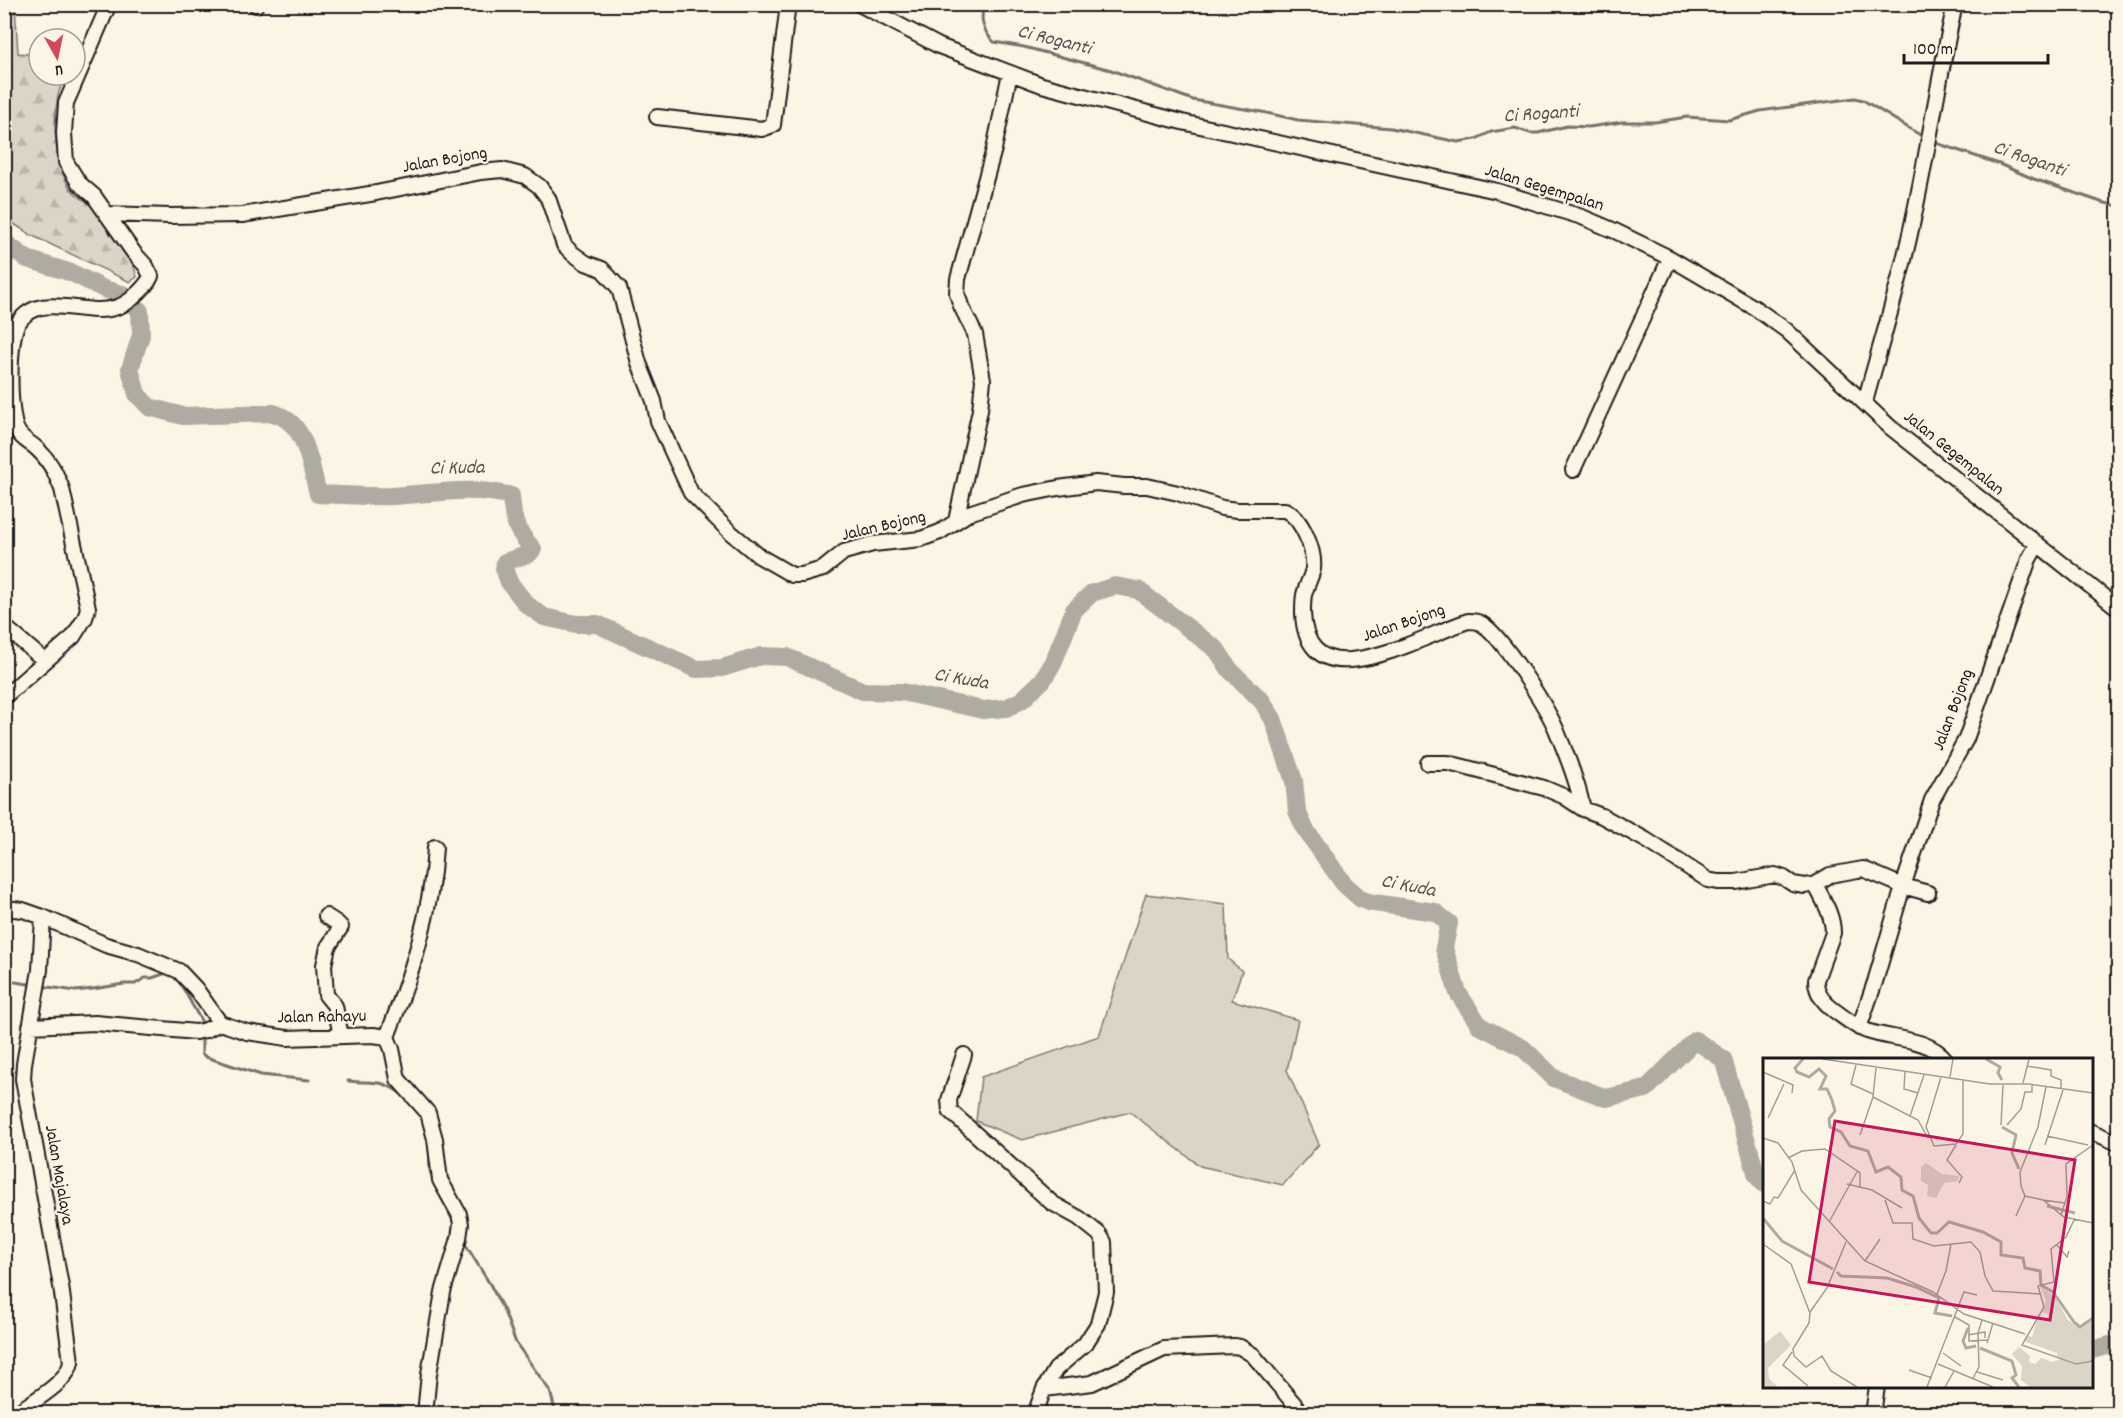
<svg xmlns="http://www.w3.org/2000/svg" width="2123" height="1418" font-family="Dekko,sans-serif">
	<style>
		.green { fill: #dbd5c8; stroke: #7c7872; stroke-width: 1.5 }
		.forest { fill: url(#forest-firs); stroke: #7c7872; stroke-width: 1.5 }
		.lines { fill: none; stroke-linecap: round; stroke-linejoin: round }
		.stream { stroke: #75726c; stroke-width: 3 }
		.river { stroke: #b0aba1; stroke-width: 18 }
		.minor-casing { stroke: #1c1c1c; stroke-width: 18 }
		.minor { stroke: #fcf5e5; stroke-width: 14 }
		.labels { text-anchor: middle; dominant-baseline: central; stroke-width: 4.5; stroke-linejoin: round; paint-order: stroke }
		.street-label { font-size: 18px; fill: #1c1c1c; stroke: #fcf5e5 }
		.water-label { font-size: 20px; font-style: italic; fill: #575551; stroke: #fcf5e5 }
		.inset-river { fill: none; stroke: #b0aba1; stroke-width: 3 }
		.inset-road { fill: none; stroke: #a29e95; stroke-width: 1.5 }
		.view { fill: #c2185b; fill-opacity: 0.15; stroke: #c2185b; stroke-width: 3 }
		.inset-edge { fill: none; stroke: #1c1c1c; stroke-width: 3 }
	</style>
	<defs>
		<pattern id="forest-firs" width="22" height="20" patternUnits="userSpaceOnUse" patternTransform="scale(1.5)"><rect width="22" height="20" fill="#dbd5c8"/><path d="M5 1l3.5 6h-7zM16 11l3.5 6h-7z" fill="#bbb6ab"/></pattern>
	</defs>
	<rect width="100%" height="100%" fill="#fcf5e5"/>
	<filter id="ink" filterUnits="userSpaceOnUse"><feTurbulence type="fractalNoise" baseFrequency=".0167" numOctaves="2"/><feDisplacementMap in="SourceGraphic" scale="12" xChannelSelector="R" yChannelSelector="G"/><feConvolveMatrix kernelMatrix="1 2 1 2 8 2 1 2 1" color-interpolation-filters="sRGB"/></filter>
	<g filter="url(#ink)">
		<!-- green -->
		<path class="green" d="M1146,894L1226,904L1228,959L1242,971L1232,1000L1298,1020L1287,1070L1319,1144L1283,1185L1200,1166L1130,1112L1022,1140L976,1121L981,1077L1099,1036Z"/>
		<!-- forest -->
		<path class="forest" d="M4,5H15L18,53L39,55V75H67C49,97 52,168 72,190C80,199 92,204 100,213C114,226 133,259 137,277L130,282L31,235L5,218Z"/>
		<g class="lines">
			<!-- stream -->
			<path class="stream" d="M984,4C980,20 982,30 994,42L1024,47L1111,70L1193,100L1262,112L1298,120L1391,128L1458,142L1476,139L1491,132L1515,128L1530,133H1538L1567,126L1589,127L1622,122H1655L1687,117L1729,120L1760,111L1855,98L1863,100L1925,138
				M1933,142L1999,164L2034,179L2101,202L2118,206
				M4,975L15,982L35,985
				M178,979L204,1026
				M41,986L76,991L93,989L124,984H135L145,978H152L169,972
				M202,1035V1054L206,1057L261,1075L309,1080
				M348,1081C374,1084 382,1078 404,1096
				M429,1142L430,1171L434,1182
				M441,1196L454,1223
				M464,1242L491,1286L504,1311L516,1343L550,1391L556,1414"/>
			<!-- river -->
			<path class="river" d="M4,242L27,259L72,273L104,289L125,295L140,311L141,335L130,369L137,394L149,407L183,416L273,413C307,422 310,465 318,494C342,495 367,497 392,496C431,494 472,485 511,496C513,522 515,529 533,549L529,554L505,562L504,569L509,582L526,604L544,617L576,624H597L696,669L722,668L761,656L787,657L863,691L902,692L983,710L1006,708L1022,700L1043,680L1053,663L1074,610L1092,593L1115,586L1138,590L1217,650L1230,670L1262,701L1273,719L1294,781L1297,811L1305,829L1344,884L1361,899L1368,902L1435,912L1449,923L1444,948L1458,993L1480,1026L1523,1048L1554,1078L1606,1098L1646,1089L1695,1040L1723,1059L1757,1176L1764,1184
				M2092,1350L2110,1345L2118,1349"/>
			<!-- minor casing -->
			<g class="minor-casing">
				<path id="minor" d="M859,4L939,46L1042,85L1182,122L1497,191L1582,217L1615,231L1670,258L1755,308L1786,330L1890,427L2118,608
					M256,5V4
					M657,117L762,129L773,125L788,4
					M106,214L170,216L242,215L376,193L481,172L502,170L525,176L539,186L548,198L564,245L572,253L586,263L602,269L619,288L639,363L654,401L658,421L691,493L730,532L759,556L792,575H802L823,569L844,552L873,544L921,539L940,532L969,513L1023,495L1058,488L1096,483L1124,486H1147L1178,493L1222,508L1237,510H1285C1302,518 1315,550 1313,569C1311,578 1306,586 1304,595C1303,600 1303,607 1303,613C1304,644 1319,663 1351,660C1391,656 1431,634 1468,621C1473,621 1478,621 1482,624C1502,636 1549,710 1558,734C1568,758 1578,783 1583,809
					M1865,402C1879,350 1895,299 1907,247C1926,167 1937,85 1955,4
					M1573,470L1670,258
					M956,521L980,410L983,380L975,334L961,306L957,293L958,279L994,149L1010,73
					M4,626L45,661
					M4,697L73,637L85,618L88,608L62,489C56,473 49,459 35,447C29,442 22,439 18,432C8,417 8,339 18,323C40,290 83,317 114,308C123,306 130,301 137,294C143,288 148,284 151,276L146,266L134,253L94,196L79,183L66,162L64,133L66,103L109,4
					M1428,763H1448L1464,767L1544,788L1563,796L1583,809L1602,816L1646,840L1708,880L1718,882H1736L1775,875L1784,878L1793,884L1805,886L1815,884L1830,875L1863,869L1903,886L1928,893
					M1815,884C1823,900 1833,915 1833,933L1816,980C1816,994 1824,1003 1835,1011C1845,1018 1855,1027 1867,1031C1892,1040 1928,1037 1946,1060
					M4,908L23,910L43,917L106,945L138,954L179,971L196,989L220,1023L247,1032L287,1038L373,1035L387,1037L392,1049L398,1079L428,1113L435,1139L440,1180L459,1214L461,1224L459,1238L443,1292L429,1374L425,1414
					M326,916L337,923L341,927L328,947L324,965L326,995L335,1006L341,1036
					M30,1026L95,1023L196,1032L206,1030L220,1023
					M1859,1028L1875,982L1903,886L1932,800L1966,739L2029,559L2037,545
					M387,1037C411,975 432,913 435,847
					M964,1055L949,1100L950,1111L1052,1203L1079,1218L1099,1234L1104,1242L1106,1292L1098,1324L1085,1344L1056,1369L1044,1389
					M2092,1132L2118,1143
					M15,1414C31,1402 68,1383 71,1362L61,1286L23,1079L24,1064L40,970L43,917
					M1035,1414L1044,1389L1092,1383L1164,1349L1234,1346L1240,1347L1253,1355L1296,1406L1297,1414
					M1873,1414L1877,1386"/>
			</g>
			<!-- minor -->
			<use href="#minor" class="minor"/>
		</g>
	</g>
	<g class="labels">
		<!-- street labels -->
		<g class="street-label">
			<text transform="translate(445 161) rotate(-10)">Jalan Bojong</text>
			<text transform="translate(1544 189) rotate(17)">Jalan Gegempalan</text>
			<text transform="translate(1953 454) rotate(39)">Jalan Gegempalan</text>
			<text transform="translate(884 527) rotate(-13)">Jalan Bojong</text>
			<text transform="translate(1404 624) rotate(-19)">Jalan Bojong</text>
			<text transform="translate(1954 710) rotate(-69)">Jalan Bojong</text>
			<text transform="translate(322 1018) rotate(-1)">Jalan Rahayu</text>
			<text transform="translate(58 1175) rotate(80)">Jalan Majalaya</text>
		</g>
		<!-- water labels -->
		<g class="water-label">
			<text transform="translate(1054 41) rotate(14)">Ci Roganti</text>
			<text transform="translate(1541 115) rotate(-4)">Ci Roganti</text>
			<text transform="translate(2029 160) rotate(19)">Ci Roganti</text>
			<text transform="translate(457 469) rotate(-1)">Ci Kuda</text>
			<text transform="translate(961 680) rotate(10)">Ci Kuda</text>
			<text transform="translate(1408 887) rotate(11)">Ci Kuda</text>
		</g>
	</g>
	<!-- overview -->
	<g transform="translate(1763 1058)">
		<rect width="330" height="330" fill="#fcf5e5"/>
		<path d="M163,105L179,116L196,118L195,123L181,125L173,140L164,138L165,127L158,123V109Z" fill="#dbd5c8"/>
		<path d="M277,228L292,239L305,262L315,269L330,263V303L326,308L330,305V329H267L258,322L259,308L249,296L256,289L267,298L266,304L272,306L278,300L289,304L298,301L294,300V295L261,283L263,277L269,279L274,262H285L286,256L279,254L283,243ZM17,273L28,287L5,310L6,321L15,329H0V287Z" fill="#dbd5c8"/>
		<path class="inset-river" d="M40,1L32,10L34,14L46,19L56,11L63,18L57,31H64L69,42L72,53L66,61L67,69L78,74L87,88L105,93L113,114L125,109L138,119L139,132L150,138L156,160L168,175H174L186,164L220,174L238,184V197L260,200L262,210L277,213L278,227L290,234L311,264L317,269L330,260M223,1L237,9L235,15L239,22M239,69L253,77L249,95L256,111M284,148L312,155M0,160L19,183L70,211M74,214L78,218L124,220L153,229L176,240L172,255L189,258M205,270L200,283L203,290L213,288M217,290L249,303L253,317L249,320L256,329"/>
		<path class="inset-road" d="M60,1L227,26H266L330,35M93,7L88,26L110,36M264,8L288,12V18L298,22V31M113,10L110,39L155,62L165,80M0,14L30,27L29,35M142,14L141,31L155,35M178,19L163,69L171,88L193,86L200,76V23M187,19L190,1M260,25L266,1M283,29L275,69L257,114L258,128L262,138L280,142L301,159L330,165M147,58L161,17M5,60L21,26M238,67L240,27M244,67L258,51L262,34H269V27M97,77L110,39M284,78L325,87M0,80L15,85L29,104L38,132L102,203L170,234L201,256L262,276M193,87L184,102L199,119L196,125M282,87L300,32M25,100L39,93L62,91L97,115V129M84,126L109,132L139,150M122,142L130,165H149L150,181L171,188L208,184L217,194L222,218L230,233L278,236M280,142L302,145M0,143L7,146L11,139L15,140L32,112M298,157L304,139L303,106L330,87M253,158L262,138M312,160L303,179L288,191L291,224L275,228L281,249L259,287L313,306L330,303M66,164L95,112M0,186L28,206L47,255L46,265L30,291L31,298L43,309L59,298L68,313L94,329M294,187L304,199L306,193M102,203L117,181M174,236L183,213L188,186M47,254L64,230L83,184M192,259L206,267V283L225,282M205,277L222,274V280M224,285L230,265M29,294L20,307L45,328M180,295L198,308M175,306L230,329M146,312L169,320M214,314L240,322M210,320L216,309L215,275L219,262M164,329L201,234L214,237M182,329L191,313"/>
		<path class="view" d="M72,63L312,102L287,262L46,224Z"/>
		<rect width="330" height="330" class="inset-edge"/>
	</g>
	<!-- margin -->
	<rect width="2123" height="1418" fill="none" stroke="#fcf5e5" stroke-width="24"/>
	<rect x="12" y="12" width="2099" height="1394" fill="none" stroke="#1c1c1c" stroke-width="2" filter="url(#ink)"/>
	<!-- north arrow -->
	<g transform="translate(57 57) rotate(171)"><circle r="28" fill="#fcf5e5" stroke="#a29e95" stroke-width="1.5"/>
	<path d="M0-4.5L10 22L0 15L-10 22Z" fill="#d1495b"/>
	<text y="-9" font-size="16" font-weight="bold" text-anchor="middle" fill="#1c1c1c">U</text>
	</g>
	<!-- scale -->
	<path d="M1904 54v9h144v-9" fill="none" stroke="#1c1c1c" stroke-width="3"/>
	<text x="1913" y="54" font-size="18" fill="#1c1c1c" stroke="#fcf5e5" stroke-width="4.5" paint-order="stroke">100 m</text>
</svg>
